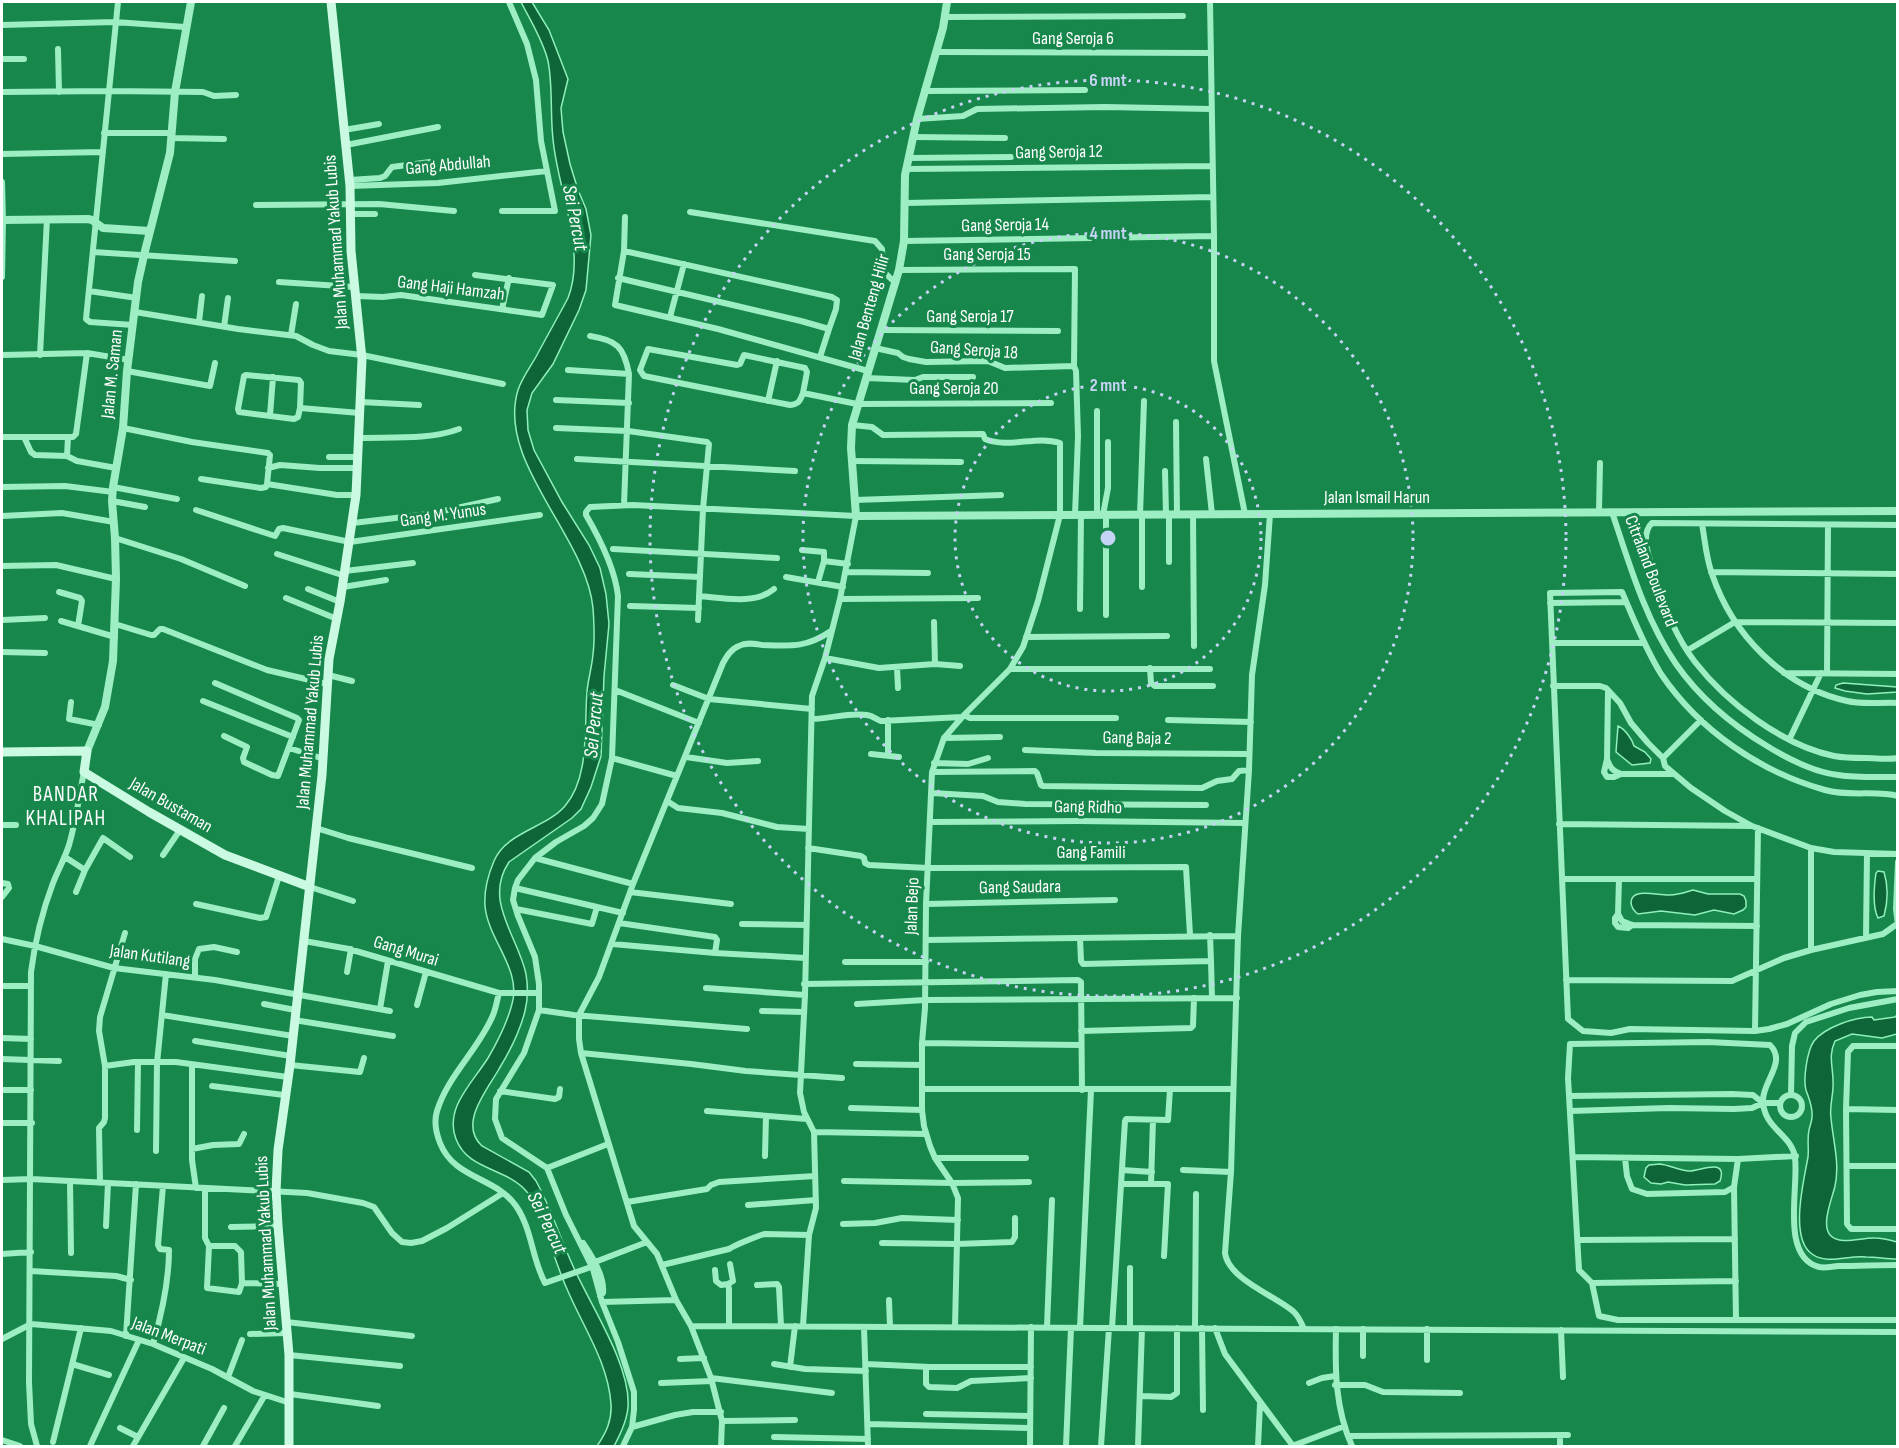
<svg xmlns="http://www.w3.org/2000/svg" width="1899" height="1448" font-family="'Sofia Sans Condensed',sans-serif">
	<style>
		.water { fill: #0e6538; stroke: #90f0bb; stroke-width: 1.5 }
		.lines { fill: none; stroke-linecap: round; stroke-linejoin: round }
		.minor { stroke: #9deec2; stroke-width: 6 }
		.tertiary { stroke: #9deec2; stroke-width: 8 }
		.secondary { stroke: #cafae1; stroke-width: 9 }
		.ring { fill: none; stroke: #c6d3f5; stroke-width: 3; stroke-dasharray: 3 6 }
		.labels { text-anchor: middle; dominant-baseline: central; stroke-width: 6; stroke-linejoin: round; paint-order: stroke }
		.street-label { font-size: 18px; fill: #fff; stroke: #17874c }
		.water-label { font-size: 20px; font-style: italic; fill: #fff; stroke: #17874c }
		.quarter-label { font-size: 21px; letter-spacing: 1.5px; fill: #fff; stroke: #17874c }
		.centre { fill: #c6d3f5; stroke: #17874c; stroke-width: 3 }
		.ring-label { font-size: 18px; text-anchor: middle; font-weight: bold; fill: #c6d3f5; stroke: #17874c; stroke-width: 6; stroke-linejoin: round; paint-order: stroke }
	</style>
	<rect width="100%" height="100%" fill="#17874c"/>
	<!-- water -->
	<path class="water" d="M521,2H532L549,30L568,79L561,108L563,132L570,164L578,190L586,209L591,235L586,290L579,310L553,364L532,393L527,410L528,430L534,450L562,502L589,545L600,568L606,594L609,624L604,676L601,756L591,787L581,809L572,818L509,862C483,901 518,936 526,974C528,986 528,999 525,1011C520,1031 510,1051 499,1069C487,1090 458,1124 482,1146L529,1172L536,1181C551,1208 560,1238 573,1266C590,1305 631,1365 628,1407C627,1421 620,1435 614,1446H597C606,1433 612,1421 611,1404C608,1362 583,1327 567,1289C558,1269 552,1248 544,1227C540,1216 535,1201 527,1192C506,1167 468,1171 456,1139C444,1108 473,1082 488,1058C498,1041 507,1023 512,1004C522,969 488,940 485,906C484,891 488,875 494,861C506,832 546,828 565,806C590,777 584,727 587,692C588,679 592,667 593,654C595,639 594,622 593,608C586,536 496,462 518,390C522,378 531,366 537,355C547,336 558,317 568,298C587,250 557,188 553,139C550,113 553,86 548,61C543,40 530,20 521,2Z
		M1843,683L1897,687V692L1867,694L1845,691L1835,688L1836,685Z
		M1618,726C1625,729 1632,739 1634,746L1645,752L1651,759L1650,763L1632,765L1616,752Z
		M1878,871L1884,872C1889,888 1888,901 1884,916L1878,918C1872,906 1874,887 1876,873Z
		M1693,890L1708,894H1740L1744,896L1746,901V907L1743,910L1734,914L1714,910L1695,915L1661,911L1638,914C1634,911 1631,908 1631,902C1632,887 1659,896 1670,895C1678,895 1686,892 1693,890Z
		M1897,1015V1034L1882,1038L1852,1034L1835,1041C1828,1056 1833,1066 1833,1081C1834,1094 1829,1106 1831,1118C1833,1141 1840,1163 1835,1186C1832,1199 1821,1224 1830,1235C1840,1246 1862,1237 1875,1238C1883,1238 1890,1240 1897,1242V1259C1887,1259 1876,1257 1866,1257C1848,1255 1827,1265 1812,1254C1789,1238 1804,1180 1808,1157C1809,1148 1807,1139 1809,1130C1810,1125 1812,1121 1812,1117C1813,1107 1809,1099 1806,1090C1803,1079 1807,1051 1814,1041C1825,1027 1855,1017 1872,1017L1874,1020L1895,1017Z
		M1660,1164C1670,1165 1680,1171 1689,1171C1700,1171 1728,1157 1720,1181L1715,1184L1685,1185L1668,1182L1661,1184L1651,1183L1644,1177L1646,1168L1649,1165Z"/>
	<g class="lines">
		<!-- minor -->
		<path class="minor" d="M118,2L86,319L90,322L133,325
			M1210,2L1214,236V361L1245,514
			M944,17L1183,16
			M2,25L115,22L185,27
			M58,49L59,92
			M937,52L1210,53
			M2,59H24
			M924,91L1085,90
			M2,92L108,91L203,92L214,96L236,95
			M917,119L963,116L977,109L1105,107L1211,109
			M344,130L379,124
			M104,133H172
			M913,137L1005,138
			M171,138L224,139
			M346,145L438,127
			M2,154L103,152
			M909,158L1011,157
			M906,169L1212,166
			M350,180L380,178L385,176L392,167L430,162
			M2,182L3,220L2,277
			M350,186L438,183L547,171
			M905,203L1213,197
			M256,205L379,204L454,211
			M502,211H555L541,141L536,80L527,44L509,2
			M690,212L875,241L882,249C884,270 877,267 896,283
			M350,214H375
			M625,217L624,251L615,305L718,329L868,371
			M904,241L1214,236
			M624,251L832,297L837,300L836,309L829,329
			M93,252L235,261
			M899,270L1075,269L1074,366L1076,371L1078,436L1075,515
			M618,278L801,321L829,329L820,357
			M279,282L355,287
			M89,291L137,298
			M356,296L383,297L401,295L542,315L553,285L475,275
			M502,309L509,278
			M135,312L238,329L296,336L313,345L329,351L362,355L503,384
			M670,317L684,264
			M199,322L202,296
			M224,327L228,298
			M881,330L1058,331
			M291,335L296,304
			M590,336C617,340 624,347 629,374L624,505
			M875,348L898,353L903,357L909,359L926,362L988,361L1005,368L1074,366
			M2,355L87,353L129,360
			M40,355L47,219
			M568,370L629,374
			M127,371L210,386L215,363
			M866,378L915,380L923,377H973
			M803,393C800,401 799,404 790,405L644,376L640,370L648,349L737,365L740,364L744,355L805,368L807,372L803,393L857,404L1051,403
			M556,400L629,403
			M768,401L777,361
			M361,402L419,405
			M300,408L298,417L294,419L239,412L238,409L244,376L246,375L299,380L301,383L300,408L360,413
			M270,415L273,377
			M1176,422L1177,515
			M852,425L872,427L883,435L983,434L985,439C1009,449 1036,435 1060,443V515L1038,601L1023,647L1010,669L964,715L944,738L932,772L926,904L925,1008L922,1043V1110L924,1126L930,1146L935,1158L952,1183L958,1198L955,1327
			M123,428L192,442L268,453L270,455L267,484
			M556,428L628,431L707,442L709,444L703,509L698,620
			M2,437H68L67,456
			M24,437L31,452L35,455L67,456L77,461L116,468
			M68,437H73L76,434L87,353
			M360,438C391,437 430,440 459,429
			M329,457H359
			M577,459L795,471
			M1206,459L1212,514
			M852,461L961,462
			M268,468L280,465L320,468H358
			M1165,471L1166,514
			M201,479L261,488L266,487L267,484
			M267,484L337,495H356
			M2,487L65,486L113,492
			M113,487L177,499
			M855,500L1001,495
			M112,501L145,507
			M196,510L275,536L279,529L283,528L350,542L540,515
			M1599,512L1600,463
			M1612,512C1629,563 1645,619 1676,664C1699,697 1732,725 1767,746C1788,759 1813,772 1838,775C1857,778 1878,777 1898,777
			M1193,514L1194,646
			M1270,514L1265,585L1252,675L1249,770L1238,936L1231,1172L1225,1253C1228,1279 1276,1296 1294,1312C1299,1317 1301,1322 1304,1329
			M1097,515V411
			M1103,515L1108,488V442
			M1140,515L1144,401
			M2,516L62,513L114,522
			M353,523L429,514L498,499
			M1702,524C1705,540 1706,558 1712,574C1732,634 1783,687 1847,701C1863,705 1881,702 1898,703
			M1898,525L1652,523C1640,534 1649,557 1653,571C1662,602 1675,636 1695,662C1727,703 1782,745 1834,756C1844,758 1855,758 1866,758C1876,758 1888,760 1898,758
			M115,538L181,559L245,586
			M613,549L777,558
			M802,550L824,552V561L848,564
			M277,554L345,576
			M1169,562V514
			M2,566L56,565L116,579
			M345,571L413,563
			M846,572L928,573
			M1711,572L1898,574
			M629,574L700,577
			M786,577L843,587
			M818,582L824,561
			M343,587L386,580
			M1142,587V515
			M308,589L340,602
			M59,592L80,598L82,601L78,626
			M699,596C723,598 755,605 774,589
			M286,598L337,619
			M840,599L978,598
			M1550,603L1626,602
			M630,606L699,608
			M1080,609L1081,515
			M1106,615V515
			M2,620L45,618
			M61,621L115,637
			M934,622L935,664
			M115,624L151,635H154L160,629H163L267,670L327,684
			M1026,637L1167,636
			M1552,643H1644
			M1688,650L1735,622L1898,623
			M2,652L45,653
			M825,658L879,668L935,664L960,666
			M897,667L898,688
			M1150,668L1151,683L1155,686H1213
			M1010,669H1210
			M1784,673L1898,674
			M1827,673L1828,525
			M328,675L352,681
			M215,683L297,718L299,720L278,776L272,775L244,762L243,758L247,747L224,736
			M673,685L709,699L812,709
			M1553,686H1600L1606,688L1620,703L1631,723L1648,743L1663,758L1665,766L1691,788L1725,811L1752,826L1811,848L1834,852L1898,854
			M615,690L699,723
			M1608,690L1607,759C1610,768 1613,771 1621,774H1673
			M203,701L293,737
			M71,702L69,719L99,725
			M964,715L970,718H1116
			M812,719C830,719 849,712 867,715C873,716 876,719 881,721L962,717
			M1168,720L1251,722
			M944,738L1000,737
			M1790,738L1821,673
			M289,748L324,759
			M1025,750L1096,753L1249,754
			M871,754L899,757
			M888,755V720
			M686,757L727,763L758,761
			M612,758L677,776
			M1663,758L1701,720
			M1607,759L1604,772L1607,777H1614L1621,774
			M934,763L968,764L988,758
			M932,772L1035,771L1037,773L1041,785L1043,786L1202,788L1217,781L1232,779L1239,771L1249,770
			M932,793L983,796L998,802L1025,804L1206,805
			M1898,796C1876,790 1849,797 1825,790C1760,772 1699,730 1661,674C1645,648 1634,620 1622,592L1550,593L1568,1019L1583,1031L1611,1033L1630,1029L1755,1031L1769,1029L1787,1024L1831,1004L1860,995L1877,992L1898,991
			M667,801L678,808L722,813L777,827L809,829
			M931,822L1078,821L1245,823
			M1559,824L1751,826
			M2,825H16
			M316,828L348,838L472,868
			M808,848L861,856L864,858L865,863L869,865L928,868L1186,867L1190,935
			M1811,848V950
			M163,855L180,830
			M65,857L85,870
			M535,858L633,884
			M1898,862L1896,909L1898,925
			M1562,879H1757
			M1619,879L1618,914L1622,921L1632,925L1757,926
			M2,883L8,884L9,888L2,897
			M310,887L353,901
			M515,888L623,913
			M76,892L85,870L103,838L130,857
			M630,892L731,904
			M196,904L260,918L266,917L279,876
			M926,904L1115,900
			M516,909L592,924L597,907
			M1618,914L1615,918V923L1618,927L1628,928L1632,925
			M619,923L715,937L717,940L715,953
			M742,924L806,925
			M1210,935L1211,961
			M1080,938L1081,961L1083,964L1211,961L1212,998
			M1866,938L1867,853
			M2,939L35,946L114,968L215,980L390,1011
			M926,940L1238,936
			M304,941L349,949L499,993H539
			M612,944L715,953L805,958
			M845,962H926
			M347,972L351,949
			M195,977V959L199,949L214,947L237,952
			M1566,980L1732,981L1784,958L1811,950L1883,934L1897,924
			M804,984L1078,980L1081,982L1082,1090
			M2,986H31
			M706,988L805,995
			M499,993C497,1000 496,1008 493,1015C479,1049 448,1075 437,1111C434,1121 436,1133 440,1143C454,1179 496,1177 516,1206C532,1229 532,1259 545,1283L591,1267
			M264,1004L295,1010
			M857,1004L925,1000L1237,998
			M417,1005L426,972
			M380,1009L388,961
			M539,1010L574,1015L747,1029
			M762,1011L804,1012
			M162,1015L293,1036
			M294,1020L393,1036
			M1081,1031L1191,1028L1193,1026L1194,998
			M1755,1031L1758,828
			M2,1038L31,1039
			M195,1041L291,1056
			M922,1043L1081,1045
			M1898,1046H1853L1848,1052L1846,1109L1847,1224L1851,1229H1898
			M581,1053L691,1064L746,1071L842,1078
			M2,1059L59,1061
			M856,1064L922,1065
			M192,1065V1160L196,1188
			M290,1065L360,1072L364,1058
			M105,1066L134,1062H176L288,1077
			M212,1086L284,1095
			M922,1089H1233
			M2,1090H31
			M500,1091L555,1099L559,1097L560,1089
			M1791,1094L1792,1046L1795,1033L1806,1022L1849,1008L1898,999
			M1780 1106a11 11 0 1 1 22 0a11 11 0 1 1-22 0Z
			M1569,1096L1732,1094L1753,1095L1763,1103
			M851,1108L922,1110
			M1846,1109L1898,1110
			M707,1111L807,1119
			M1570,1111L1669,1108L1734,1109L1752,1108L1763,1103H1780
			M2,1123H32
			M137,1130L138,1063
			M814,1132L926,1134
			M192,1149L213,1145L239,1144L244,1134
			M156,1151L157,1063L166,974
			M765,1156L766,1116
			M1573,1157L1738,1159L1796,1156
			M935,1158H1026
			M1625,1158L1627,1176L1632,1189L1647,1194L1725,1192L1734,1187L1738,1159
			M1847,1166H1898
			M547,1168L608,1144
			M1122,1170L1152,1172
			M1183,1170L1231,1172
			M2,1180L31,1179L307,1193L363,1203L374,1207L392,1233L402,1242L411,1243L422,1241L447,1228L503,1193
			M70,1181L71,1253
			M844,1181L952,1183L1029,1182
			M100,1183L99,1128L104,1122L105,1118V1066L99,1031L100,1017L125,933
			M1122,1184H1168L1164,1256
			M1151,1184L1153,1120
			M1734,1187L1736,1320
			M205,1188V1238L209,1246L207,1288L239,1292L242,1283L283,1284
			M627,1202L707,1189L711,1185L719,1182L815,1176
			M748,1205L816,1200
			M843,1224L875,1223L902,1218L958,1220
			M106,1226L108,1183
			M231,1227L278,1226
			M1578,1240L1735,1239
			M583,1243C592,1256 605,1277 603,1293L600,1296
			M882,1243L957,1244L1012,1242L1015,1237V1218
			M209,1246H235L241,1252L242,1283
			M2,1254L31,1252
			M595,1262L647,1242
			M662,1265L729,1249C733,1246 759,1235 765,1234L809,1235
			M1898,1265C1878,1265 1858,1266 1838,1266C1832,1267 1824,1268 1819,1267C1780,1257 1799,1187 1795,1158C1793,1135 1763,1129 1763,1100C1763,1081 1787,1062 1770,1045L1708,1042L1570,1044L1568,1078L1579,1270L1592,1283L1599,1316L1618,1320H1898
			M1130,1268V1328
			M715,1270L716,1281L721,1285L728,1284L729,1289V1326
			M31,1271L116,1276L131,1280
			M1592,1283L1736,1281
			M728,1284L733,1281L730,1264
			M757,1285L777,1284L779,1287L781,1326
			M889,1300L890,1327
			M602,1302L676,1300
			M286,1322L412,1336
			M691,1326L1898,1332
			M864,1327L868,1446
			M1047,1327L1052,1200
			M1080,1328L1091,1090
			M1112,1328L1125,1121L1126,1119L1168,1120L1170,1089
			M1195,1328L1196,1194
			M1202,1328L1203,1410
			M1215,1328L1225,1354L1293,1446
			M1336,1329C1335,1370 1335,1408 1352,1446
			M1363,1329V1356
			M1427,1329V1360
			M1561,1330L1563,1377
			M250,1334L287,1333
			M126,1336L136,1184
			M2,1339L31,1324L111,1331L153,1344L212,1369L253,1391L290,1403
			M153,1344C162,1313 169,1283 169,1250L160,1249L158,1245L163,1186
			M289,1355L400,1366
			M680,1359L704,1358
			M72,1364L109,1375
			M774,1364L805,1369L866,1371
			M866,1364L930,1367H1031
			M790,1367L795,1326
			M926,1367V1384L929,1387L957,1388L971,1381L1031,1378
			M228,1377L242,1340
			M711,1378L832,1393
			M661,1383L712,1381
			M1309,1383L1322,1378L1335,1376
			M1335,1385H1365L1383,1392L1460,1393
			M290,1394L378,1406
			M1141,1396L1171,1397L1177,1393V1328
			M926,1414L1030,1416
			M722,1421L795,1420
			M868,1424L1030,1428
			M632,1427L675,1415L693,1412H721
			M120,1428L138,1437
			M1560,1435V1446
			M1348,1436L1568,1435
			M774,1437L868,1439
			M2,1440L20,1446
			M53,1442L81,1328
			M37,1446L31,1424L29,1382L31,972C35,941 42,912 53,883C58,870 65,858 69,845C76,821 79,796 84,772
			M90,1446L139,1340
			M133,1446L184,1358
			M203,1446L224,1408
			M235,1446L265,1395
			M623,1446L632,1427L634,1410V1392L618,1342L602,1302L593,1269L566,1215L547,1168L502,1138L495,1119L496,1099L524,1053L539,1010V984L535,957L518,916L513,900L515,888L518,880L535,858L556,842L584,826L593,818L602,804L612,758L618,596C615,568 600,539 586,515V512L590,507L633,505L856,516L840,599L825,658L812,696L805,995L800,1093L804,1112L814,1132L816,1208L809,1235L803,1326
			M721,1446L722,1421L711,1378L691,1326L676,1300L657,1254L634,1226L581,1053L579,1039V1015L599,977L633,884L723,663C727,656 731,649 739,646C746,642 755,644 762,645C791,646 806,648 831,631
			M1030,1446L1031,1327
			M1066,1446L1071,1328
			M1101,1446L1109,1328
			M1138,1446L1142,1328
			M1258,1446L1260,1404
			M1292,1446L1345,1426"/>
		<!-- tertiary -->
		<path class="tertiary" d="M947,2L943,28L917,119L905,175L904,241L899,270L852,425L851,448L856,516L1898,511
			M2,220L88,219L92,220L103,228L150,231
			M87,751L105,707L113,661L116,579L115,538L112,501L113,487L123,428L127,371L138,282L145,251L170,153L175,92L191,2"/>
		<!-- secondary -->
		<path class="secondary" d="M2,752L87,751L84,772L149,812L225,855L310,887
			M289,1446V1355L278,1226L276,1191L278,1150L290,1065L322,775L329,659L340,602L356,495L362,359L351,251L350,186L331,2"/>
	</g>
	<!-- distance rings -->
	<g class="ring">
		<circle cx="1108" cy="538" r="153"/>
		<circle cx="1108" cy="538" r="305"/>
		<circle cx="1108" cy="538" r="458"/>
	</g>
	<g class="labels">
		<!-- street labels -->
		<g class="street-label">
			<text x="1073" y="38">Gang Seroja 6</text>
			<text transform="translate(1059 152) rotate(-1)">Gang Seroja 12</text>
			<text transform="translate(448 165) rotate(-5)">Gang Abdullah</text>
			<text transform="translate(1005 225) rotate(-1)">Gang Seroja 14</text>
			<text transform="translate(336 242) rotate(-94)">Jalan Muhammad Yakub Lubis</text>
			<text x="987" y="254">Gang Seroja 15</text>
			<text transform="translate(451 288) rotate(7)">Gang Haji Hamzah</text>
			<text transform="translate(869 307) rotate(-74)">Jalan Benteng Hilir</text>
			<text x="970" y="316">Gang Seroja 17</text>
			<text transform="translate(974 350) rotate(4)">Gang Seroja 18</text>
			<text transform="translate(112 374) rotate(-84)">Jalan M. Saman</text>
			<text x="954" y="388">Gang Seroja 20</text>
			<text x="1377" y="497">Jalan Ismail Harun</text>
			<text transform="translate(443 515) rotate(-8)">Gang M. Yunus</text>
			<text transform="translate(1651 571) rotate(69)">Citraland Boulevard</text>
			<text transform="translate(310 722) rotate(-85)">Jalan Muhammad Yakub Lubis</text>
			<text transform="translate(1137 738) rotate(1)">Gang Baja 2</text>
			<text transform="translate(171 805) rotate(30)">Jalan Bustaman</text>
			<text transform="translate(1088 807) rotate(1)">Gang Ridho</text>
			<text x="1091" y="852">Gang Famili</text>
			<text transform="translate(1020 887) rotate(-1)">Gang Saudara</text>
			<text transform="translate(912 906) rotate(-88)">Jalan Bejo</text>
			<text transform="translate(406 951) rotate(17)">Gang Murai</text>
			<text transform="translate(150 956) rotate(8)">Jalan Kutilang</text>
			<text transform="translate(266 1243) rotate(-93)">Jalan Muhammad Yakub Lubis</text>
			<text transform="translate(169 1336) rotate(21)">Jalan Merpati</text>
		</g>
		<!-- water labels -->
		<g class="water-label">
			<text transform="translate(575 218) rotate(79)">Sei Percut</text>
			<text transform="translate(594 725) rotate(-85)">Sei Percut</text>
			<text transform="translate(547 1223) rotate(64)">Sei Percut</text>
		</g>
		<!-- quarter labels -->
		<g class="quarter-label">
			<text x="66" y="794">BANDAR<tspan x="66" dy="24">KHALIPAH</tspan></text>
		</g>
	</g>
	<circle cx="1108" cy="538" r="9" class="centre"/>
	<g class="ring-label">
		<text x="1108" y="86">6 mnt</text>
		<text x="1108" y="239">4 mnt</text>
		<text x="1108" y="391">2 mnt</text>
	</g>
	<!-- border -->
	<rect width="1899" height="1448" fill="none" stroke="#ffffff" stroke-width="6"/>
</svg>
